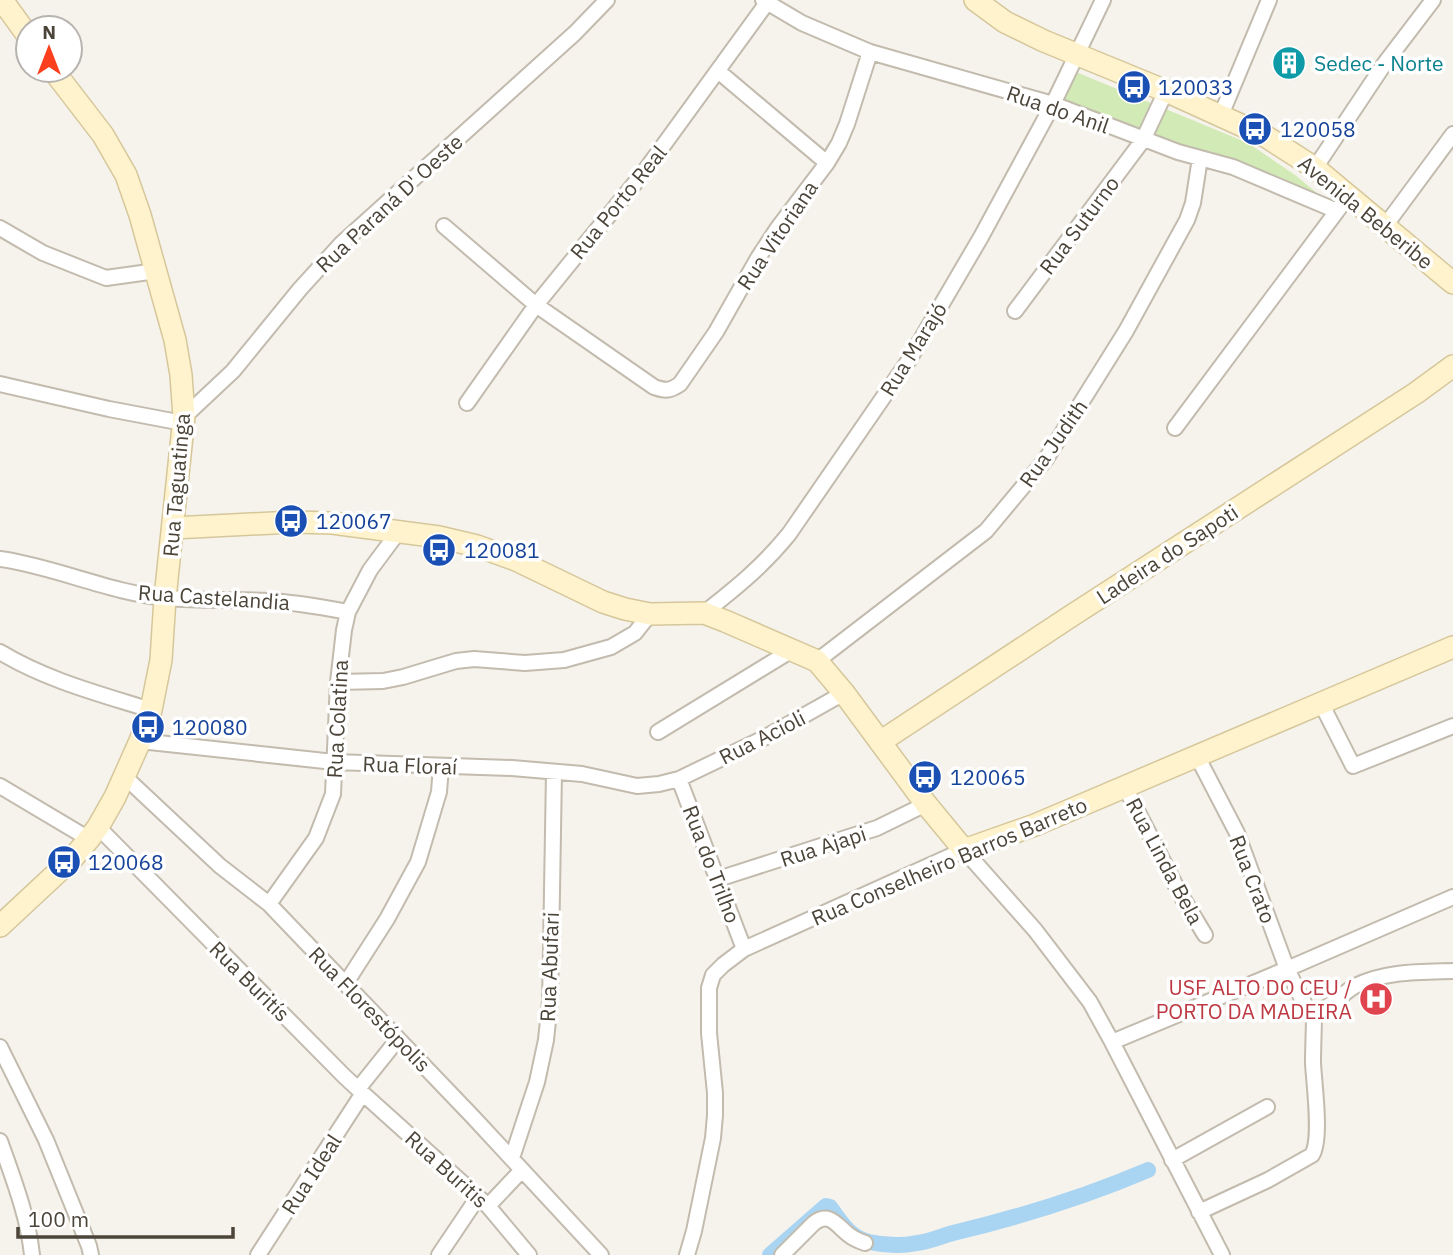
<svg xmlns="http://www.w3.org/2000/svg" width="1453" height="1255" font-family="'IBM Plex Sans',sans-serif">
	<style>
		.medical { fill: #f6e3e0 }
		.green { fill: #d2eab5 }
		.lines { fill: none; stroke-linecap: round; stroke-linejoin: round }
		.canal { stroke: #a9d4f2; stroke-width: 16 }
		.street-casing { stroke: #c2bbae; stroke-width: 18 }
		.secondary-casing { stroke: #d6c79b; stroke-width: 24 }
		.street { stroke: #fff; stroke-width: 14 }
		.secondary { stroke: #fff3cd; stroke-width: 21 }
		.labels { text-anchor: middle; dominant-baseline: central; stroke-width: 7; stroke-linejoin: round; paint-order: stroke }
		.culture-label { font-size: 21px; fill: #0d838f; stroke: #fff; text-anchor: start }
		.transit-label { font-size: 21px; fill: #164399; stroke: #fff; text-anchor: start }
		.street-label { font-size: 21px; fill: #4b4439; stroke: #fff }
		.health-label { font-size: 21px; fill: #be3a42; stroke: #fff; text-anchor: end }
	</style>
	<rect width="100%" height="100%" fill="#f6f3ec"/>
	<!-- medical -->
	<path class="medical" d="M1377,981L1390,1013L1374,1018L1362,986Z"/>
	<!-- green -->
	<path class="green" d="M1076,72L1248,143L1295,175L1329,203L1280,182L1243,162L1175,145L1060,101L1074,74Z"/>
	<g class="lines">
		<!-- canal -->
		<path class="canal" d="M770,1255L826,1206L830,1207C841,1222 849,1237 869,1242C883,1245 902,1246 917,1243C929,1242 941,1236 953,1233C1020,1217 1085,1197 1148,1170"/>
		<!-- street casing -->
		<g class="street-casing">
			<path id="street" d="M763,0L802,23L870,52L1053,104L1178,152L1233,167L1337,211L1348,196
				M718,71L827,163
				M1221,115L1269,0
				M1315,168L1385,63L1433,0
				M444,226L536,305L654,387C665,391 670,391 680,384L716,332L758,258L777,229L827,163L839,143L847,124L870,52
				M1385,226L1453,134
				M0,228L43,253L106,278L156,271
				M1015,311L1143,140L1166,91
				M0,384L109,409L183,423
				M467,403L536,305L644,172L769,0
				M184,417L233,371L300,289L341,244L575,33L607,0
				M1175,428L1337,211
				M0,559C57,567 109,593 167,598C200,601 235,599 268,601C295,602 321,607 348,612
				M704,613C736,588 763,566 789,534L909,360L981,237L1053,104L1103,0
				M0,652C46,680 100,694 151,710
				M817,661L986,531L1046,459L1126,331L1187,220L1193,203L1200,158
				M338,682L383,681L403,677L456,661L474,659L525,663L564,660L611,647L635,633L650,614
				M1321,703L1353,766L1453,726
				M658,732L792,650
				M140,741L334,762L512,768L582,774L637,786L659,784L679,779L764,738L844,693
				M1197,756L1237,833L1287,969L1308,1011L1314,1014C1330,1009 1341,994 1355,986C1386,971 1419,972 1453,971
				M125,777L220,866L269,904L473,1117L601,1255
				M679,779L744,949
				M0,786L89,839
				M1125,787L1179,892L1205,935
				M98,827L344,1076L358,1089L398,1039
				M718,879L877,828L926,804
				M269,904L316,838L333,794L338,682L344,630L348,612L370,570L399,531
				M346,983L387,919L418,862L439,792L441,766
				M1112,1042L1287,969L1453,897
				M0,1047L46,1140L89,1246L91,1255
				M358,1089L488,1206L529,1255
				M0,1141C13,1178 28,1216 32,1255
				M512,1158L537,1082L546,1040L550,1001L551,950L554,772
				M1172,1160L1267,1107
				M488,1206L522,1170
				M1199,1212L1268,1180L1312,1155C1322,1139 1314,1084 1313,1063C1313,1047 1314,1030 1314,1014
				M258,1255L363,1093
				M439,1255L478,1197
				M687,1255L694,1231L713,1138L715,1115V1093L709,1033V988L713,975L723,965L744,949L964,850L1035,930L1090,1002L1112,1042L1222,1255
				M782,1255L814,1223C830,1211 837,1226 849,1235C854,1239 859,1241 865,1243"/>
		</g>
		<!-- secondary casing -->
		<g class="secondary-casing">
			<path id="secondary" d="M2,0L28,36
				M975,0L1005,22L1044,41L1166,91L1265,136L1315,168L1453,283
				M173,528L292,522L332,523L439,537L477,546L516,560L603,602L625,609L650,614L704,613L725,621L817,661L844,693L926,804L964,850L1035,825L1453,647
				M880,742L1068,618L1416,393L1453,366
				M0,926L72,859L89,839L98,827L115,797L140,741L151,710L161,660L165,598L184,417L181,375L175,340L140,215L126,175L103,135L53,70"/>
		</g>
		<!-- street -->
		<use href="#street" class="street"/>
		<!-- secondary -->
		<use href="#secondary" class="secondary"/>
	</g>
	<!-- icons -->
	<defs>
		<g id="building-disc" transform="scale(1.75)"><circle r="9.5" fill="#0f9aa8" stroke="#fff"/><path d="M-4-6H4V6H1V3H-1V6H-4ZM-2.5-4.3h1.7v1.8h-1.7ZM.8-4.3h1.7v1.8H.8ZM-2.5-1h1.7V.8h-1.7ZM.8-1h1.7V.8H.8Z" fill="#fff"/></g>
		<g id="bus-disc" transform="scale(1.75)"><circle r="9.5" fill="#1a4fb4" stroke="#fff"/><path d="M-5-6H5V4H4V6H2V4H-2V6H-4V4H-5ZM-3.5-4V0h7V-4ZM-3.5 1.2v1.5H-2V1.2ZM2 1.2v1.5H3.5V1.2Z" fill="#fff"/></g>
		<g id="hospital-disc" transform="scale(1.75)"><circle r="9.5" fill="#e0444e" stroke="#fff"/><path d="M-5-5h3v3.5h4V-5h3V5h-3V1.5h-4V5h-3Z" fill="#fff"/></g>
	</defs>
	<g fill-rule="evenodd">
		<use href="#building-disc" x="1289" y="63"/>
		<use href="#bus-disc" x="1134" y="87"/>
		<use href="#bus-disc" x="1255" y="129"/>
		<use href="#bus-disc" x="291" y="521"/>
		<use href="#bus-disc" x="439" y="550"/>
		<use href="#bus-disc" x="148" y="727"/>
		<use href="#bus-disc" x="925" y="777"/>
		<use href="#bus-disc" x="64" y="862"/>
		<use href="#hospital-disc" x="1376" y="999"/>
	</g>
	<g class="labels">
		<!-- culture labels -->
		<g class="culture-label">
			<text x="1314" y="63">Sedec - Norte</text>
		</g>
		<!-- transit labels -->
		<g class="transit-label">
			<text x="1158" y="87">120033</text>
			<text x="1280" y="129">120058</text>
			<text x="316" y="521">120067</text>
			<text x="464" y="550">120081</text>
			<text x="172" y="727">120080</text>
			<text x="950" y="777">120065</text>
			<text x="88" y="862">120068</text>
		</g>
		<!-- street labels -->
		<g class="street-label">
			<text transform="translate(1058 109) rotate(19)">Rua do Anil</text>
			<text transform="translate(618 202) rotate(-51)">Rua Porto Real</text>
			<text transform="translate(389 203) rotate(-43)">Rua Paraná D' Oeste</text>
			<text transform="translate(1366 212) rotate(39)">Avenida Beberibe</text>
			<text transform="translate(1079 225) rotate(-53)">Rua Suturno</text>
			<text transform="translate(777 235) rotate(-56)">Rua Vitoriana</text>
			<text transform="translate(913 349) rotate(-58)">Rua Marajó</text>
			<text transform="translate(1053 443) rotate(-55)">Rua Judith</text>
			<text transform="translate(176 485) rotate(-85)">Rua Taguatinga</text>
			<text transform="translate(1167 554) rotate(-33)">Ladeira do Sapoti</text>
			<text transform="translate(214 597) rotate(4)">Rua Castelandia</text>
			<text transform="translate(337 719) rotate(-87)">Rua Colatina</text>
			<text transform="translate(762 737) rotate(-27)">Rua Acioli</text>
			<text transform="translate(410 765) rotate(2)">Rua Floraí</text>
			<text transform="translate(823 846) rotate(-18)">Rua Ajapi</text>
			<text transform="translate(949 861) rotate(-23)">Rua Conselheiro Barros Barreto</text>
			<text transform="translate(1165 861) rotate(62)">Rua Linda Bela</text>
			<text transform="translate(712 864) rotate(69)">Rua do Trilho</text>
			<text transform="translate(1253 879) rotate(69)">Rua Crato</text>
			<text transform="translate(549 967) rotate(-88)">Rua Abufari</text>
			<text transform="translate(250 981) rotate(45)">Rua Buritís</text>
			<text transform="translate(370 1009) rotate(46)">Rua Florestópolis</text>
			<text transform="translate(447 1169) rotate(42)">Rua Buritis</text>
			<text transform="translate(311 1174) rotate(-57)">Rua Ideal</text>
		</g>
		<!-- health labels -->
		<g class="health-label">
			<text x="1352" y="987">USF ALTO DO CEU /<tspan x="1352" dy="24">PORTO DA MADEIRA</tspan></text>
		</g>
	</g>
	<!-- north arrow -->
	<g transform="translate(49 49)"><circle r="33" fill="#ffffff" stroke="#b7b4b0" stroke-width="2"/>
	<path d="M0-5L12 26L0 18L-12 26Z" fill="#fc3f1d"/>
	<text y="-10" font-size="19" font-weight="bold" text-anchor="middle" fill="#4b4439">N</text>
	</g>
	<!-- scale -->
	<path d="M18 1227v10h215v-10" fill="none" stroke="#4b4439" stroke-width="3.5"/>
	<text x="28" y="1227" font-size="21" fill="#4b4439" stroke="#ffffff" stroke-width="5" paint-order="stroke">100 m</text>
</svg>
